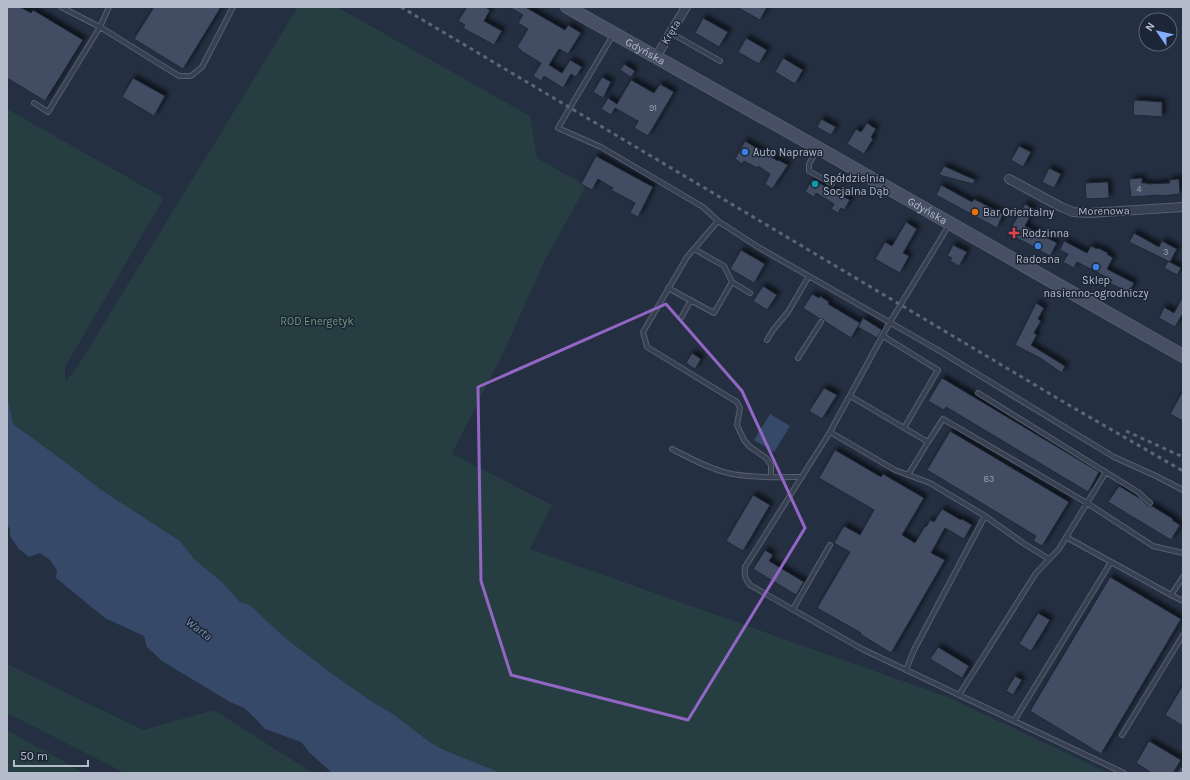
<svg xmlns="http://www.w3.org/2000/svg" width="1190" height="780" font-family="Karla,sans-serif">
	<style>
		.green { fill: #263d42 }
		.water { fill: #374969 }
		.building { fill: #424e63; stroke: #1f2838; filter: url(#shadow) }
		.lines { fill: none; stroke-linecap: round; stroke-linejoin: round }
		.lane-casing { stroke: #565f6e; stroke-width: 6 }
		.street-casing { stroke: #565f6e; stroke-width: 10 }
		.secondary-casing { stroke: #565f6e; stroke-width: 14 }
		.lane { stroke: #384151; stroke-width: 4 }
		.street { stroke: #384151; stroke-width: 8 }
		.secondary { stroke: #464f64; stroke-width: 12 }
		.rail { stroke: #5a6578; stroke-width: 3; stroke-dasharray: 4 4; stroke-linecap: butt }
		.marked { fill: none; stroke: #9266c4; stroke-width: 3; stroke-linejoin: round }
		.shop-dot { fill: #3f7fe0; stroke: #1d2636; stroke-width: 1.5 }
		.culture-dot { fill: #0f9aa8; stroke: #1d2636; stroke-width: 1.5 }
		.food-dot { fill: #e8710a; stroke: #1d2636; stroke-width: 1.5 }
		.health-dot { fill: #e0444e; stroke: #1d2636; stroke-width: 1.5 }
		.labels { text-anchor: middle; dominant-baseline: central; stroke-width: 3; stroke-linejoin: round; paint-order: stroke }
		.number-label { font-size: 9px; fill: #98a0b1 }
		.street-label { font-size: 11px; fill: #b4bccb; stroke: #1d2636 }
		.poi-label { font-size: 11px; fill: #b4bccb; stroke: #1d2636; text-anchor: start }
		.park-label { font-size: 11px; fill: #6a9e79; stroke: #1d2636 }
		.water-label { font-size: 12px; font-style: italic; fill: #7b90b4; stroke: #1d2636 }
	</style>
	<defs>
		<filter id="shadow"><feDropShadow dx="3.5" dy="-3.5" stdDeviation="2" flood-color="#0009"/></filter>
	</defs>
	<rect width="100%" height="100%" fill="#242f41"/>
	<!-- green -->
	<path class="green" d="M298,7H337L530,116L537,158L586,186L544,262L506,347L452,454L552,505L530,549L948,697L1108,773H501L444,750L431,743L393,714L374,703L335,676L284,637L250,605L240,602L223,583L194,559L180,541L100,489L68,464L13,424L8,400H7V109L164,198L65,367V382L78,366Z
		M7,664L143,730L214,710L313,773H125L7,713Z
		M7,730L85,773H7Z"/>
	<!-- water -->
	<path class="water" d="M8,399L13,424L68,464L100,489L180,541L194,559L223,583L240,602L250,605L284,637L335,676L374,703L393,714L431,743L444,750L501,773H332L310,753L301,742L265,729L256,719L244,708L230,702L162,661L147,647L144,636L105,618L56,578L57,570L50,560L40,553L29,557L19,549L10,536V530L7,523V400Z
		M770,414L790,426L774,452L754,440Z"/>
	<!-- building -->
	<path class="building" d="M7,7H20L31,13L33,10L83,40L45,101L7,78Z
		M154,7H221L183,69L134,39Z
		M467,7H485L490,10L484,21L502,31L494,45L463,28L465,25L458,21Z
		M509,7H525L565,30L568,25L581,33L568,54L559,49L549,65L562,73L570,60L582,67L576,77L571,74L563,88L544,76L541,81L533,76L541,63L521,51V50L517,47L528,29L518,23L523,15Z
		M737,7H767L760,20Z
		M703,18L728,32L719,47L695,33Z
		M746,38L767,50L759,64L738,52Z
		M783,58L803,70L795,84L775,72Z
		M624,64L635,71L631,77L620,70Z
		M602,77L611,82L603,98L593,92Z
		M133,78L165,96L154,116L122,97Z
		M631,80L654,93L660,84L674,92L648,136L634,128L638,121L615,108L611,115L601,109L608,98L617,104Z
		M1134,100L1162,102V117L1133,115Z
		M821,119L836,127L831,135L817,127Z
		M867,123L876,129L871,137L873,139L864,154L847,144L856,129L861,132Z
		M745,141L778,161V160L788,165L772,189L765,184L770,174L758,166L757,168L744,161L742,164L735,159Z
		M1019,146L1031,152L1023,167L1011,160Z
		M596,156L653,187L638,217L630,213L635,203L611,190L613,188L598,179L592,190L581,184Z
		M944,166L975,180L973,184L939,175Z
		M1049,168L1061,174L1054,188L1042,182Z
		M1142,178V183H1147V184L1170,183L1169,180L1179,179L1180,194L1160,196V195L1131,197L1129,179Z
		M812,179L850,200L844,210L841,208L838,213L831,209L834,204L816,193L814,197L805,192Z
		M1108,182L1109,198L1086,199L1085,183Z
		M941,185L972,202L974,199L1003,214L997,228L936,195Z
		M1025,204L1034,209L1025,226L1057,243L1050,256L1008,233Z
		M906,222L917,229L903,253L909,256L900,273L875,259L885,242L892,246Z
		M1134,233L1159,247L1162,241L1177,249L1170,262L1129,242Z
		M1064,241L1087,253L1091,246L1097,249L1098,248L1108,253L1107,254L1113,258L1107,269L1134,283L1129,293L1110,283L1112,280L1077,262L1074,268L1063,262L1068,254L1060,250Z
		M953,245L967,252L959,266L950,261L952,258L947,256Z
		M741,250L765,264L754,283L730,269Z
		M1168,261L1181,268L1177,275L1164,268Z
		M763,286L777,295L767,310L753,301Z
		M812,294L819,298L820,296L829,302L828,304L860,323L851,338L824,321L823,319H820L803,308Z
		M1183,296V313L1175,327L1159,318L1164,307L1174,313Z
		M1036,303L1044,308L1038,319L1041,321L1034,333L1037,335L1031,345L1065,366L1062,373L1040,358L1015,345Z
		M863,318L882,330L877,338L858,327Z
		M692,353L701,359L695,369L686,363Z
		M942,378L1099,472L1088,492L946,407L944,410L928,401Z
		M824,388L837,395L822,419L809,411Z
		M1183,391V421L1170,414Z
		M950,431L1069,502L1042,546L1033,541L1036,536L927,470Z
		M835,450L881,477L883,474L924,498L902,535L915,543L925,526L926,527L930,520L934,522L942,509L961,520L962,519L972,525L964,539L945,528L931,553L945,560L891,653L860,634L861,633L817,608L850,552L834,543L844,526L860,535L874,510L819,478Z
		M1119,486L1141,499L1148,506H1152L1173,519L1172,520L1180,525L1171,540L1108,502Z
		M753,495L770,505L743,551L726,541Z
		M765,550L773,555L769,561L804,582L796,595L753,569Z
		M1110,577L1181,619L1101,754L1030,711Z
		M1038,613L1050,620L1031,651L1019,644Z
		M938,647L969,666L962,678L930,659Z
		M1015,676L1022,680L1013,695L1006,691Z
		M1183,685V726L1165,715Z
		M1149,741L1181,760L1173,773H1152L1136,763Z"/>
	<g class="lines">
		<!-- lane casing -->
		<g class="lane-casing">
			<path id="lane" d="M61,7L100,27L179,76H191L202,67L233,7
				M671,33L720,61
				M613,35L558,128L601,147L703,207L718,221L758,247L938,350L1114,457L1156,476L1183,490
				M34,103L48,112L100,27L109,7
				M817,150L809,164V171L832,184
				M718,221L687,257L643,332L647,347L737,402L740,408L737,425L744,440L749,446L766,458L771,465V477
				M949,225L890,322L830,432L745,567C744,575 745,579 750,585L862,649L1124,773
				M694,249L724,266L732,282L750,293
				M668,288L714,313L732,282
				M681,318L691,300
				M883,336L938,370L904,428
				M767,340L773,330L788,312L809,276
				M798,358L821,322
				M978,393L1138,492L1150,503
				M850,396L928,442L908,475
				M830,432L895,470L930,483L985,516L1023,543L1049,559
				M928,442L943,419L1087,503L1153,546L1183,553
				M672,449C686,456 700,464 715,469C739,479 776,477 802,477
				M1066,537L1171,595
				M1183,577L1171,595L1183,601
				M793,609L830,545
				M906,670L914,650L985,516
				M959,695L1036,573L1059,549L1106,472
				M1014,721L1111,562
				M1122,735L1183,635
				M1182,773L1183,771"/>
		</g>
		<!-- street casing -->
		<g class="street-casing">
			<path id="street" d="M656,57L686,7
				M1009,179L1061,207L1073,212L1089,213L1183,207"/>
		</g>
		<!-- secondary casing -->
		<g class="secondary-casing">
			<g id="secondary">
				<path id="s1" d="M567,7L818,148L1183,356"/>
			</g>
		</g>
		<!-- lane -->
		<use href="#lane" class="lane"/>
		<!-- street -->
		<use href="#street" class="street"/>
		<!-- secondary -->
		<use href="#secondary" class="secondary"/>
		<!-- rail -->
		<path class="rail" d="M401,7L1067,404L1183,471
			M1126,431L1183,457"/>
	</g>
	<!-- marked area -->
	<path class="marked" d="M666,304L742,391L805,528L688,720L511,675L481,581L478,387Z"/>
	<!-- markers -->
	<g class="shop-dot">
		<circle cx="745" cy="152" r="4"/>
		<circle cx="1038" cy="246" r="4"/>
		<circle cx="1096" cy="267" r="4"/>
	</g>
	<circle class="culture-dot" cx="815" cy="184" r="4"/>
	<circle class="food-dot" cx="975" cy="212" r="4"/>
	<path class="health-dot" d="M1012 227h4v4h4v4h-4v4h-4v-4h-4v-4h4z"/>
	<g class="labels">
		<!-- number labels -->
		<g class="number-label">
			<text x="653" y="108">91</text>
			<text x="1139" y="189">4</text>
			<text x="1166" y="252">3</text>
			<text x="989" y="479">83</text>
		</g>
		<!-- street labels -->
		<g class="street-label">
			<text transform="translate(671 32) rotate(-59)">Kręta</text>
			<text stroke="none"><textPath href="#s1" startOffset="90">Gdyńska</textPath></text>
			<text stroke="none"><textPath href="#s1" startOffset="414">Gdyńska</textPath></text>
			<text transform="translate(1104 211) rotate(-1)">Morenowa</text>
		</g>
		<!-- poi labels -->
		<g class="poi-label">
			<text x="753" y="152">Auto Naprawa</text>
			<text x="823" y="178">Spółdzielnia<tspan x="823" dy="13">Socjalna Dąb</tspan></text>
			<text x="983" y="212">Bar Orientalny</text>
			<text x="1022" y="233">Rodzinna</text>
			<text x="1038" y="259" text-anchor="middle">Radosna</text>
			<text x="1096" y="280" text-anchor="middle">Sklep<tspan x="1096" dy="13">nasienno-ogrodniczy</tspan></text>
		</g>
		<!-- park labels -->
		<g class="park-label">
			<text x="317" y="321">ROD Energetyk</text>
		</g>
		<!-- water labels -->
		<g class="water-label">
			<text transform="translate(199 629) rotate(37)">Warta</text>
		</g>
	</g>
	<!-- border -->
	<rect width="1190" height="780" fill="none" stroke="#b4bccb" stroke-width="16"/>
	<!-- north arrow -->
	<g transform="translate(1158 32) rotate(304)"><circle r="19" fill="#1d2636" stroke="#596272"/>
	<path d="M0-3L7 15L0 10L-7 15Z" fill="#87aefe"/>
	<text y="-6" font-size="11" font-weight="bold" text-anchor="middle" fill="#b4bccb">N</text>
	</g>
	<!-- scale -->
	<path d="M14 760v6h74v-6" fill="none" stroke="#b4bccb" stroke-width="2"/>
	<text x="20" y="760" font-size="12" fill="#b4bccb" stroke="#1d2636" stroke-width="3" paint-order="stroke">50 m</text>
</svg>
